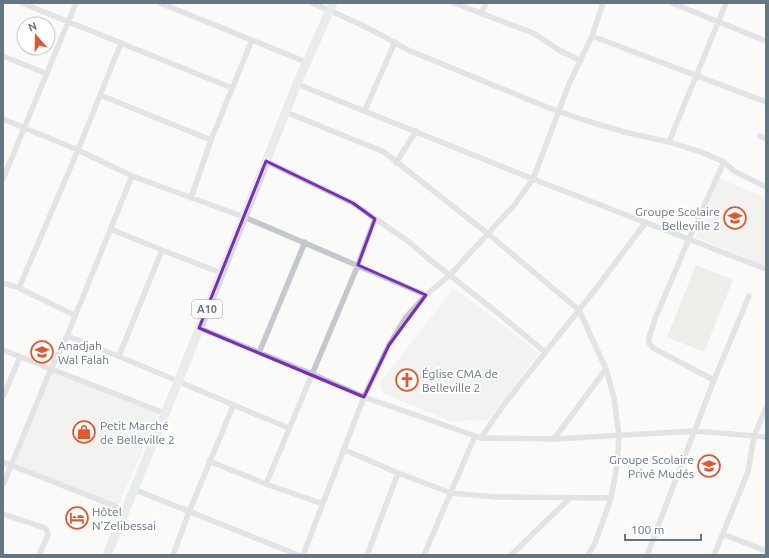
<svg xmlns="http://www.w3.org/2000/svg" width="769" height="558" font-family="Ubuntu,sans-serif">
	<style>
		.built { fill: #e8e9e9 }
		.green { fill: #dadfd7 }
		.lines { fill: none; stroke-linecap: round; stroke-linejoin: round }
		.street { stroke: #c3c8cc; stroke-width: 5.5 }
		.primary { stroke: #d6dbdf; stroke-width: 9 }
		.marked { fill: none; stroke: #7b2cbf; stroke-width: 3; stroke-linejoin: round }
		.labels { text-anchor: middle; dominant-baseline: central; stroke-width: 4; stroke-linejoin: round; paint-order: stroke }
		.shield { fill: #fff; stroke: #939fa8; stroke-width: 1 }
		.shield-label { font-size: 11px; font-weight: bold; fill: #657683 }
		.poi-label { font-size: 12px; fill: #657683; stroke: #fff; text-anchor: start }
	</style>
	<rect width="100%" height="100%" fill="#fafaf8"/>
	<!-- built -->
	<path class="built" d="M719,178L766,198V266L696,237Z
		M454,288L539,353L488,420L450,421L383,393L379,384Z
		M52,370L159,412L118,506L15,464Z"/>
	<!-- green -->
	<path class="green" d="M696,265L733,280L704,352L667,337Z"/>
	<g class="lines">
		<!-- street -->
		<path class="street" d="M22,3L232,88
			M160,3L306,62
			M312,3C344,16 379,33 408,50L549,108L584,120L624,132L669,142L701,152L724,162L734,171L766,187
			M454,3L533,33L559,50L581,61
			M672,3L766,41
			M481,14L486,3
			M592,36L766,102
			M3,56L47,74
			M297,84L533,179L766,269
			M100,95L211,140
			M365,110L395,42
			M286,112L384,152L487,233L579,310L606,369L614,398L619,436L617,465L611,498L595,543L588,555
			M3,119L78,150L132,176L244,217L426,295
			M760,136L766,139
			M669,142L726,3
			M266,161L353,203L409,242L429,259L499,314L545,352
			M396,163L416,131
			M3,179L76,3
			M191,198L211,140L252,40
			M110,229L162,250L221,273
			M3,283L19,288L74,315
			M19,288L78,150L121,43
			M199,328L312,374L364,397L481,438L554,439L695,431L766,437
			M67,336C142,364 214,398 289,428
			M3,350L164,413
			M259,353L305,242
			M119,356L162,250
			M714,380L653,348L649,343V338L655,319L689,239L724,162
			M3,397L20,357
			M481,438L505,403L598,286L646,222
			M554,439L606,369
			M345,450L398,473L451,493L496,497L611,498
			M209,461L266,484L323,504
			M3,462L125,510
			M266,484L358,265L375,219
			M3,485L51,369L67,336L132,176
			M133,489L298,555
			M3,514L45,528L47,531L48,535L39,555
			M723,534L766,551
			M173,555L189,512L233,406
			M303,555L364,397L389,345L406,317L426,295L450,275L515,204L533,179L569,84L592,36L603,3
			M367,555L398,473
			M424,555L475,436
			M511,555L570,498
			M647,555L714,380L749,296
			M714,555L748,472L754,436L766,408"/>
		<!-- primary -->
		<path class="primary" d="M107,555L178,382L297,84L333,3"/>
	</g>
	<!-- marked area -->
	<path d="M0 0H769V558H0ZM266,161L353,203L375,219L358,265L426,295L389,345L364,397L199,328Z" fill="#fafaf8" fill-opacity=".55" fill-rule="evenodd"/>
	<path class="marked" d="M266,161L353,203L375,219L358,265L426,295L389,345L364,397L199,328Z"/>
	<!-- icons -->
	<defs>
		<g id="school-ring" transform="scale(1.15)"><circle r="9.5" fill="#fff" stroke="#e4572e" stroke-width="1.5"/><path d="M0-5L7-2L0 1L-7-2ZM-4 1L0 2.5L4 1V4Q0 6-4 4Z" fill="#e4572e"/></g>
		<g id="church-ring" transform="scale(1.15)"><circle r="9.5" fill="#fff" stroke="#e4572e" stroke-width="1.5"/><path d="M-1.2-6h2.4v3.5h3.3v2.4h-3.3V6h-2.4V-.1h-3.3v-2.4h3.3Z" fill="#e4572e"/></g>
		<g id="shop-ring" transform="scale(1.15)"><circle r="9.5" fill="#fff" stroke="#e4572e" stroke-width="1.5"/><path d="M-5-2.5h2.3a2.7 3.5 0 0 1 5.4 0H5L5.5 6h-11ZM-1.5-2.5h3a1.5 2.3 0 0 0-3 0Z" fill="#e4572e"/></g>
		<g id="hotel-ring" transform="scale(1.15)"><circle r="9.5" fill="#fff" stroke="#e4572e" stroke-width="1.5"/><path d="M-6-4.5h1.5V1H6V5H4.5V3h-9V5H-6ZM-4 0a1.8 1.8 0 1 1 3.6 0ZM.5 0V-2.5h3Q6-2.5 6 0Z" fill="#e4572e"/></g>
	</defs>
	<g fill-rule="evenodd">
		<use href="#school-ring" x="735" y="218"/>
		<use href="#school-ring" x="42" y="352"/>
		<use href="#church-ring" x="407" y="380"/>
		<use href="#shop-ring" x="84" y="432"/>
		<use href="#school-ring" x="709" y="466"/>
		<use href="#hotel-ring" x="77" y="518"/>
	</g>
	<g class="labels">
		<!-- shield labels -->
		<rect class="shield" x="192" y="300" width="30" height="18" rx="3"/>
		<g class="shield-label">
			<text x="207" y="309">A10</text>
		</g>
		<!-- poi labels -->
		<g class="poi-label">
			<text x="720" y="211" text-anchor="end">Groupe Scolaire<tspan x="720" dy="14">Belleville 2</tspan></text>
			<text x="58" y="345">Anadjah<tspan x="58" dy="14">Wal Falah</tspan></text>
			<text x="422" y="373">Église CMA de<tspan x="422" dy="14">Belleville 2</tspan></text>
			<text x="100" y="425">Petit Marché<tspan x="100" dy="14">de Belleville 2</tspan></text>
			<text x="694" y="459" text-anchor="end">Groupe Scolaire<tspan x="694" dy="14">Privé Mudés</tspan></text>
			<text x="92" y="511">Hôtel<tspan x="92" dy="14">N'Zelibessai</tspan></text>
		</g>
	</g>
	<!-- border -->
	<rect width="769" height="558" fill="none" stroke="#657683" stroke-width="8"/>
	<!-- north arrow -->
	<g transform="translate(36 36) rotate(340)"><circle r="19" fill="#ffffff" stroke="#c1c8cd"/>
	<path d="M0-3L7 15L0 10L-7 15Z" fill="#e4572e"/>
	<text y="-6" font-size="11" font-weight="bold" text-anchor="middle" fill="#657683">N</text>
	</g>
	<!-- scale -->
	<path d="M625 534v6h76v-6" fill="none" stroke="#657683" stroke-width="2"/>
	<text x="631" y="534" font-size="12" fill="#657683" stroke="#ffffff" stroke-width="3" paint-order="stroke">100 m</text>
</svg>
